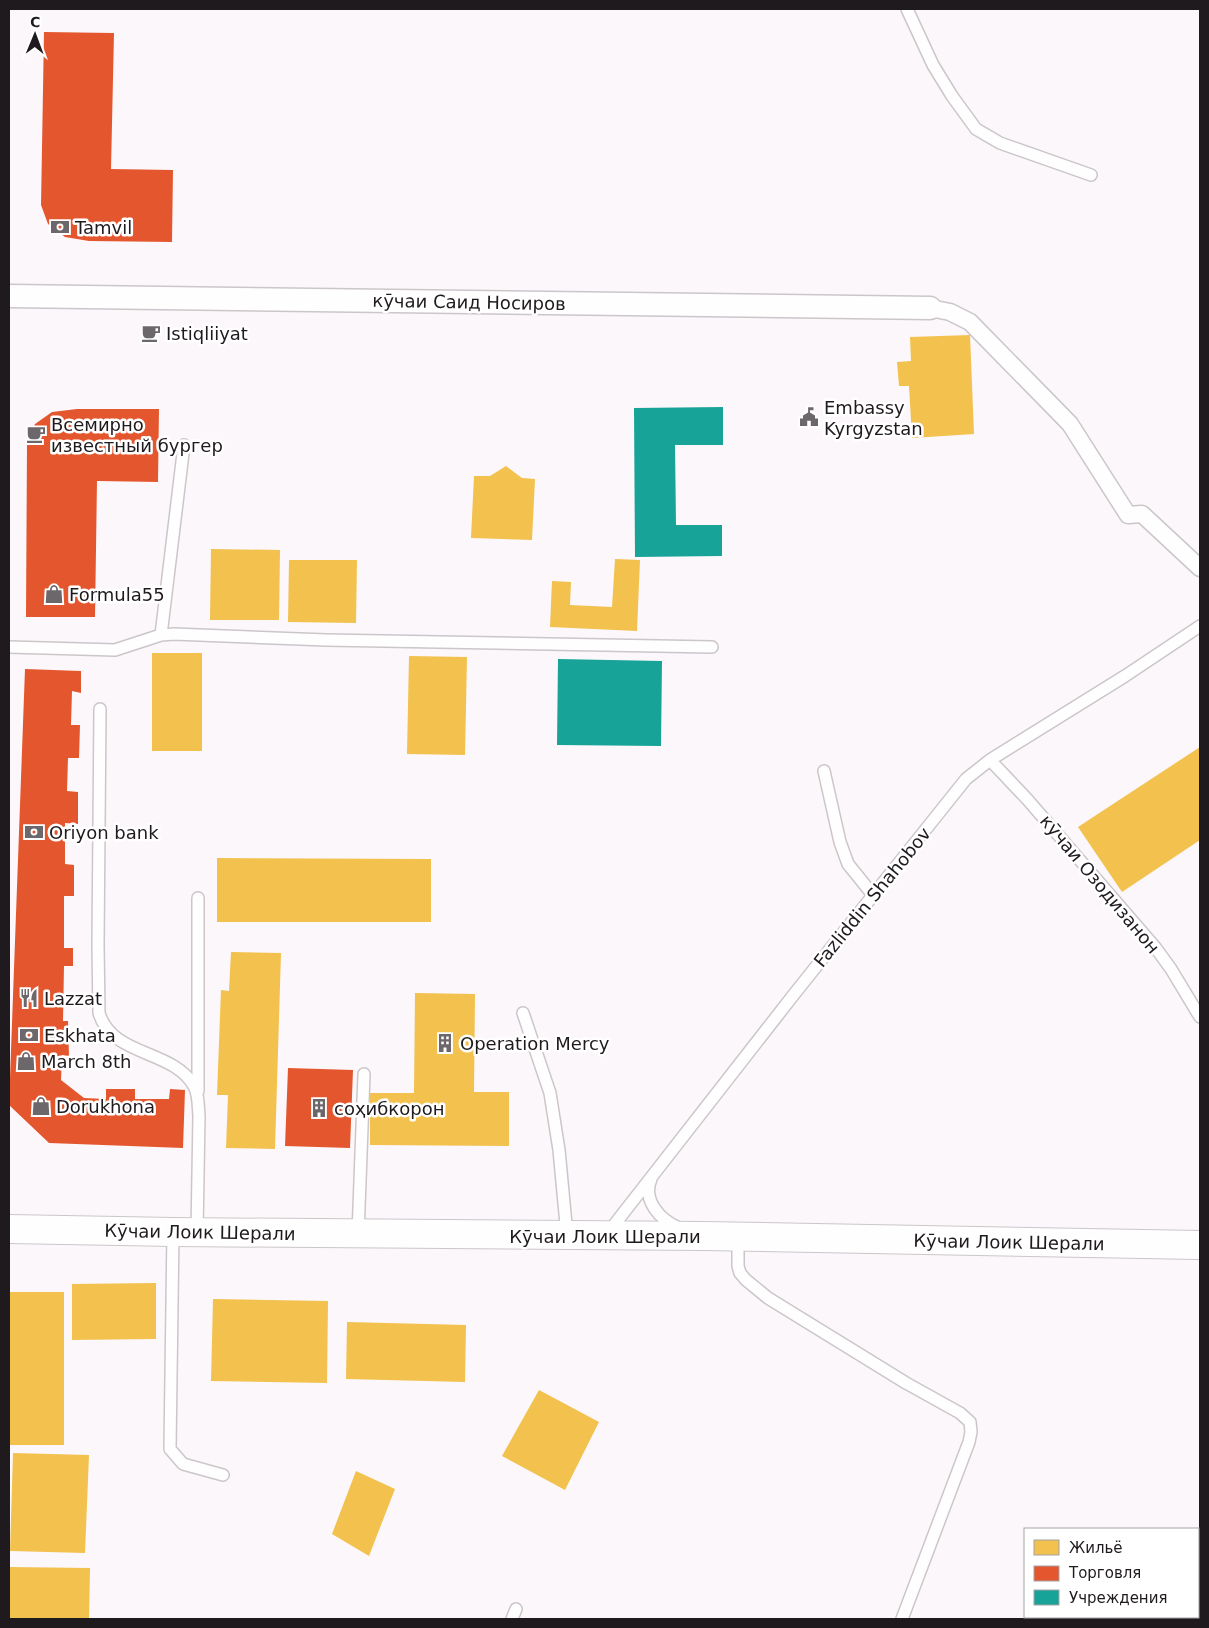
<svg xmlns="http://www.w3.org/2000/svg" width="1209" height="1628" font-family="'DejaVu Sans',sans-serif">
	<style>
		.homes { fill: #f2c14e }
		.shops { fill: #e4572e }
		.public { fill: #17a398 }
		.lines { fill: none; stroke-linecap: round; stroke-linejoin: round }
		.service-casing { stroke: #cbc6ca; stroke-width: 14 }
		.pedestrian-casing { stroke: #cbc6ca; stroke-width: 19 }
		.minor-casing { stroke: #cbc6ca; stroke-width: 25 }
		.secondary-casing { stroke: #cbc6ca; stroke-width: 30 }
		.service { stroke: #fffefe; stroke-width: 11 }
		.pedestrian { stroke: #fffefe; stroke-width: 16 }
		.minor { stroke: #fffefe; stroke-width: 22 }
		.secondary { stroke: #fffefe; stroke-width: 28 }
		.labels { text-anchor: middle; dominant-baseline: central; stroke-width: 5; stroke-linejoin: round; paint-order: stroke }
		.poi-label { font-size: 18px; fill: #1f1a1e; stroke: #fff; text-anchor: start }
		.street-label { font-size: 18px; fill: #1f1a1e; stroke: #fff }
	</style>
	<rect width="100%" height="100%" fill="#fcf7fb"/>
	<!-- homes -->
	<path class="homes" d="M970,335L974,434L912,438L909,386H899L897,362L911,361L910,337Z
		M506,466L522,478L535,479L532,540L471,538L474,476H490Z
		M211,549L280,550L279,620H210Z
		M615,559L640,560L637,631L550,627L552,581L571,582L570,605L612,607Z
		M289,560H357L356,623L288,622Z
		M152,653H202V751H152Z
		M409,656L467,657L465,755L407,754Z
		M1200,747V840L1122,892L1078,827Z
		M217,858L431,859V922H217Z
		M231,952L281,953L275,1149L226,1148L228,1095H217L221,990L229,991Z
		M415,993L475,994L474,1092H509V1146L370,1145V1093H414Z
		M156,1283V1339L72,1340V1284Z
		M9,1292H64V1445H9Z
		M213,1299L328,1301L327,1383L211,1381Z
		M347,1322L466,1325L465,1382L346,1379Z
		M539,1390L599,1422L565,1490L502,1456Z
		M13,1453L89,1455L85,1553L10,1551Z
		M356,1471L395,1489L369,1556L332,1534Z
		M9,1567L90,1568L89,1619H9Z"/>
	<!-- shops -->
	<path class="shops" d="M44,32L114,33L111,169L173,170L172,242L89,241L65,237L48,224L41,205Z
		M77,409H159L158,482L97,481L95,617H26L27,444L35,424L52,412Z
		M25,669L81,671V693L72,691L71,725H80L79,758H68L67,791L78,792V824L65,823V864L74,865V896H64V948H73V966H64L63,1021H68L69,1056L62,1055L61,1080L84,1098L106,1099V1089H135V1099H169L170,1089L185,1090L183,1148L49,1143L9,1105Z
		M288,1068L353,1070L350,1148L285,1146Z"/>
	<!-- public -->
	<path class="public" d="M723,407V445H675L676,525H722V556L635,557L634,408Z
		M558,659L662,661L661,746L557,745Z"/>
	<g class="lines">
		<!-- service casing -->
		<g class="service-casing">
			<path id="service" d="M907,9L933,65L952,96L976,129L1000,143L1091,175
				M161,635L184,445
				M9,647L115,650L161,635L174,634L326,640L712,647
				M100,709L98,945L99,1013C112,1057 173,1049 194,1086C199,1095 198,1106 199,1116L197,1232
				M990,760L1027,799L1155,947L1171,969L1200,1017
				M824,771L840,842L848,864L873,895
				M198,898V1091
				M523,1013L550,1093L559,1150L567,1235
				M651,1179C642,1200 660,1220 679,1228
				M173,1232L170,1449L183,1464L223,1475
				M358,1234L364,1074
				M607,1234L795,993L966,779L990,760L1125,676L1200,626
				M738,1237V1266L740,1273L746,1280L768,1298L906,1383L960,1413L970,1422L971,1432L969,1442L902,1619
				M512,1619L516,1609"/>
		</g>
		<!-- pedestrian casing -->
		<g class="pedestrian-casing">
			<path id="pedestrian" d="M930,308L950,312L970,322L1070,424L1128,515L1142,514L1200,568"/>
		</g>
		<!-- minor casing -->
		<g class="minor-casing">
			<path id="minor" d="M9,296L930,308"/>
		</g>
		<!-- secondary casing -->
		<g class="secondary-casing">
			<path id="secondary" d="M9,1229L173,1232L703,1236L1200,1245"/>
		</g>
		<!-- service -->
		<use href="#service" class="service"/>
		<!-- pedestrian -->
		<use href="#pedestrian" class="pedestrian"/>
		<!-- minor -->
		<use href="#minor" class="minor"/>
		<!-- secondary -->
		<use href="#secondary" class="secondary"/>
	</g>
	<!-- icons -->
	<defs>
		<g id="bank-bare" transform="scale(1.5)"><path d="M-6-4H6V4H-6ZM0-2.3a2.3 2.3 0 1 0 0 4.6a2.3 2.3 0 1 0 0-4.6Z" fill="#6c676b" stroke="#fff" stroke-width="2.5" paint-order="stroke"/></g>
		<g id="cafe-bare" transform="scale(1.5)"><path d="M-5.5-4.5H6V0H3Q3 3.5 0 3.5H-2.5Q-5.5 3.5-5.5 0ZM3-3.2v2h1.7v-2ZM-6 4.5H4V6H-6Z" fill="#6c676b" stroke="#fff" stroke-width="2.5" paint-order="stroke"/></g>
		<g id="civic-bare" transform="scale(1.5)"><path d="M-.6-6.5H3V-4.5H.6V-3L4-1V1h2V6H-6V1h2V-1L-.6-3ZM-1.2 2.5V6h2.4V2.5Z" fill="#6c676b" stroke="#fff" stroke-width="2.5" paint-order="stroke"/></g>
		<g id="shop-bare" transform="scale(1.5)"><path d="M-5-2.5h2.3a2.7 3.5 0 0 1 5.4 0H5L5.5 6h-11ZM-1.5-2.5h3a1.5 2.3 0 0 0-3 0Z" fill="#6c676b" stroke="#fff" stroke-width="2.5" paint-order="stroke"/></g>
		<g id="restaurant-bare" transform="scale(1.5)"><path d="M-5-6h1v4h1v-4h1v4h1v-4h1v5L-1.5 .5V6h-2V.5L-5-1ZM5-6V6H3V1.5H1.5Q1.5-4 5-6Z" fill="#6c676b" stroke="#fff" stroke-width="2.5" paint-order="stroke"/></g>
		<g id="building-bare" transform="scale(1.5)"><path d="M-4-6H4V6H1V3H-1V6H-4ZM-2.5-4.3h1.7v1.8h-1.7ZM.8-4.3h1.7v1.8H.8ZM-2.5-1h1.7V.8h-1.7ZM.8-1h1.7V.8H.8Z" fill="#6c676b" stroke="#fff" stroke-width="2.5" paint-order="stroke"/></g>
	</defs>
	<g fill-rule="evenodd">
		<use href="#bank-bare" x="60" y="227"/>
		<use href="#cafe-bare" x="151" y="333"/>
		<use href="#civic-bare" x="809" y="417"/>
		<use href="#cafe-bare" x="36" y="434"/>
		<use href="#shop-bare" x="54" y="594"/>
		<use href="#bank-bare" x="34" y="832"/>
		<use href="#restaurant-bare" x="29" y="998"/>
		<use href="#bank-bare" x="29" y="1035"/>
		<use href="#building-bare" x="445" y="1043"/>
		<use href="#shop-bare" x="26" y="1061"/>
		<use href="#shop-bare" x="41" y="1106"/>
		<use href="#building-bare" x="319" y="1108"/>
	</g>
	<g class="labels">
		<!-- poi labels -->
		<g class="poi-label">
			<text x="75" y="227">Tamvil</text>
			<text x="166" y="333">Istiqliiyat</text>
			<text x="824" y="407">Embassy<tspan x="824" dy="21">Kyrgyzstan</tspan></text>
			<text x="51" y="424">Всемирно<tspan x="51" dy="21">известный бургер</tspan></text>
			<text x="69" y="594">Formula55</text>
			<text x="49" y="832">Oriyon bank</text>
			<text x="44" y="998">Lazzat</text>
			<text x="44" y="1035">Eskhata</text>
			<text x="460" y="1043">Operation Mercy</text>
			<text x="41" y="1061">March 8th</text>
			<text x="56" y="1106">Dorukhona</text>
			<text x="334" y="1108">соҳибкорон</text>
		</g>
		<!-- street labels -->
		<g class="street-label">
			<text transform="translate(469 302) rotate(1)">кӯчаи Саид Носиров</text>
			<text transform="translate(1100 884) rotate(50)">кӯчаи Озодизанон</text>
			<text transform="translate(872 897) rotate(-51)">Fazliddin Shahobov</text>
			<text transform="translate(200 1232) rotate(1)">Кӯчаи Лоик Шерали</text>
			<text x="605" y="1236">Кӯчаи Лоик Шерали</text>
			<text transform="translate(1009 1242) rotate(1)">Кӯчаи Лоик Шерали</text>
		</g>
	</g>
	<!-- border -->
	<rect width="1209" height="1628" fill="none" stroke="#1f1a1e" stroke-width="20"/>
	<!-- legend -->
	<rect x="1024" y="1528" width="175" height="90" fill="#ffffff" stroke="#a5a3a5"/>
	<rect x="1034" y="1540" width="25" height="15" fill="#f2c14e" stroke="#a5a3a5"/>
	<text x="1069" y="1553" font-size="15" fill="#1f1a1e">Жильё</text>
	<rect x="1034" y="1566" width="25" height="15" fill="#e4572e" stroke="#a5a3a5"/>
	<text x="1069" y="1578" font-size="15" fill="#1f1a1e">Торговля</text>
	<rect x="1034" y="1590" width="25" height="15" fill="#17a398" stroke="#a5a3a5"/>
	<text x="1069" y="1603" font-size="15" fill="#1f1a1e">Учреждения</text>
	<!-- north arrow -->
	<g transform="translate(35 35) rotate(1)" stroke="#ffffff" stroke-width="4" paint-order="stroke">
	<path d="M0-4L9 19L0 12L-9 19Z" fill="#1f1a1e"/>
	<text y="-8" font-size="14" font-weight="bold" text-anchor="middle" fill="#1f1a1e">С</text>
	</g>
</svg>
